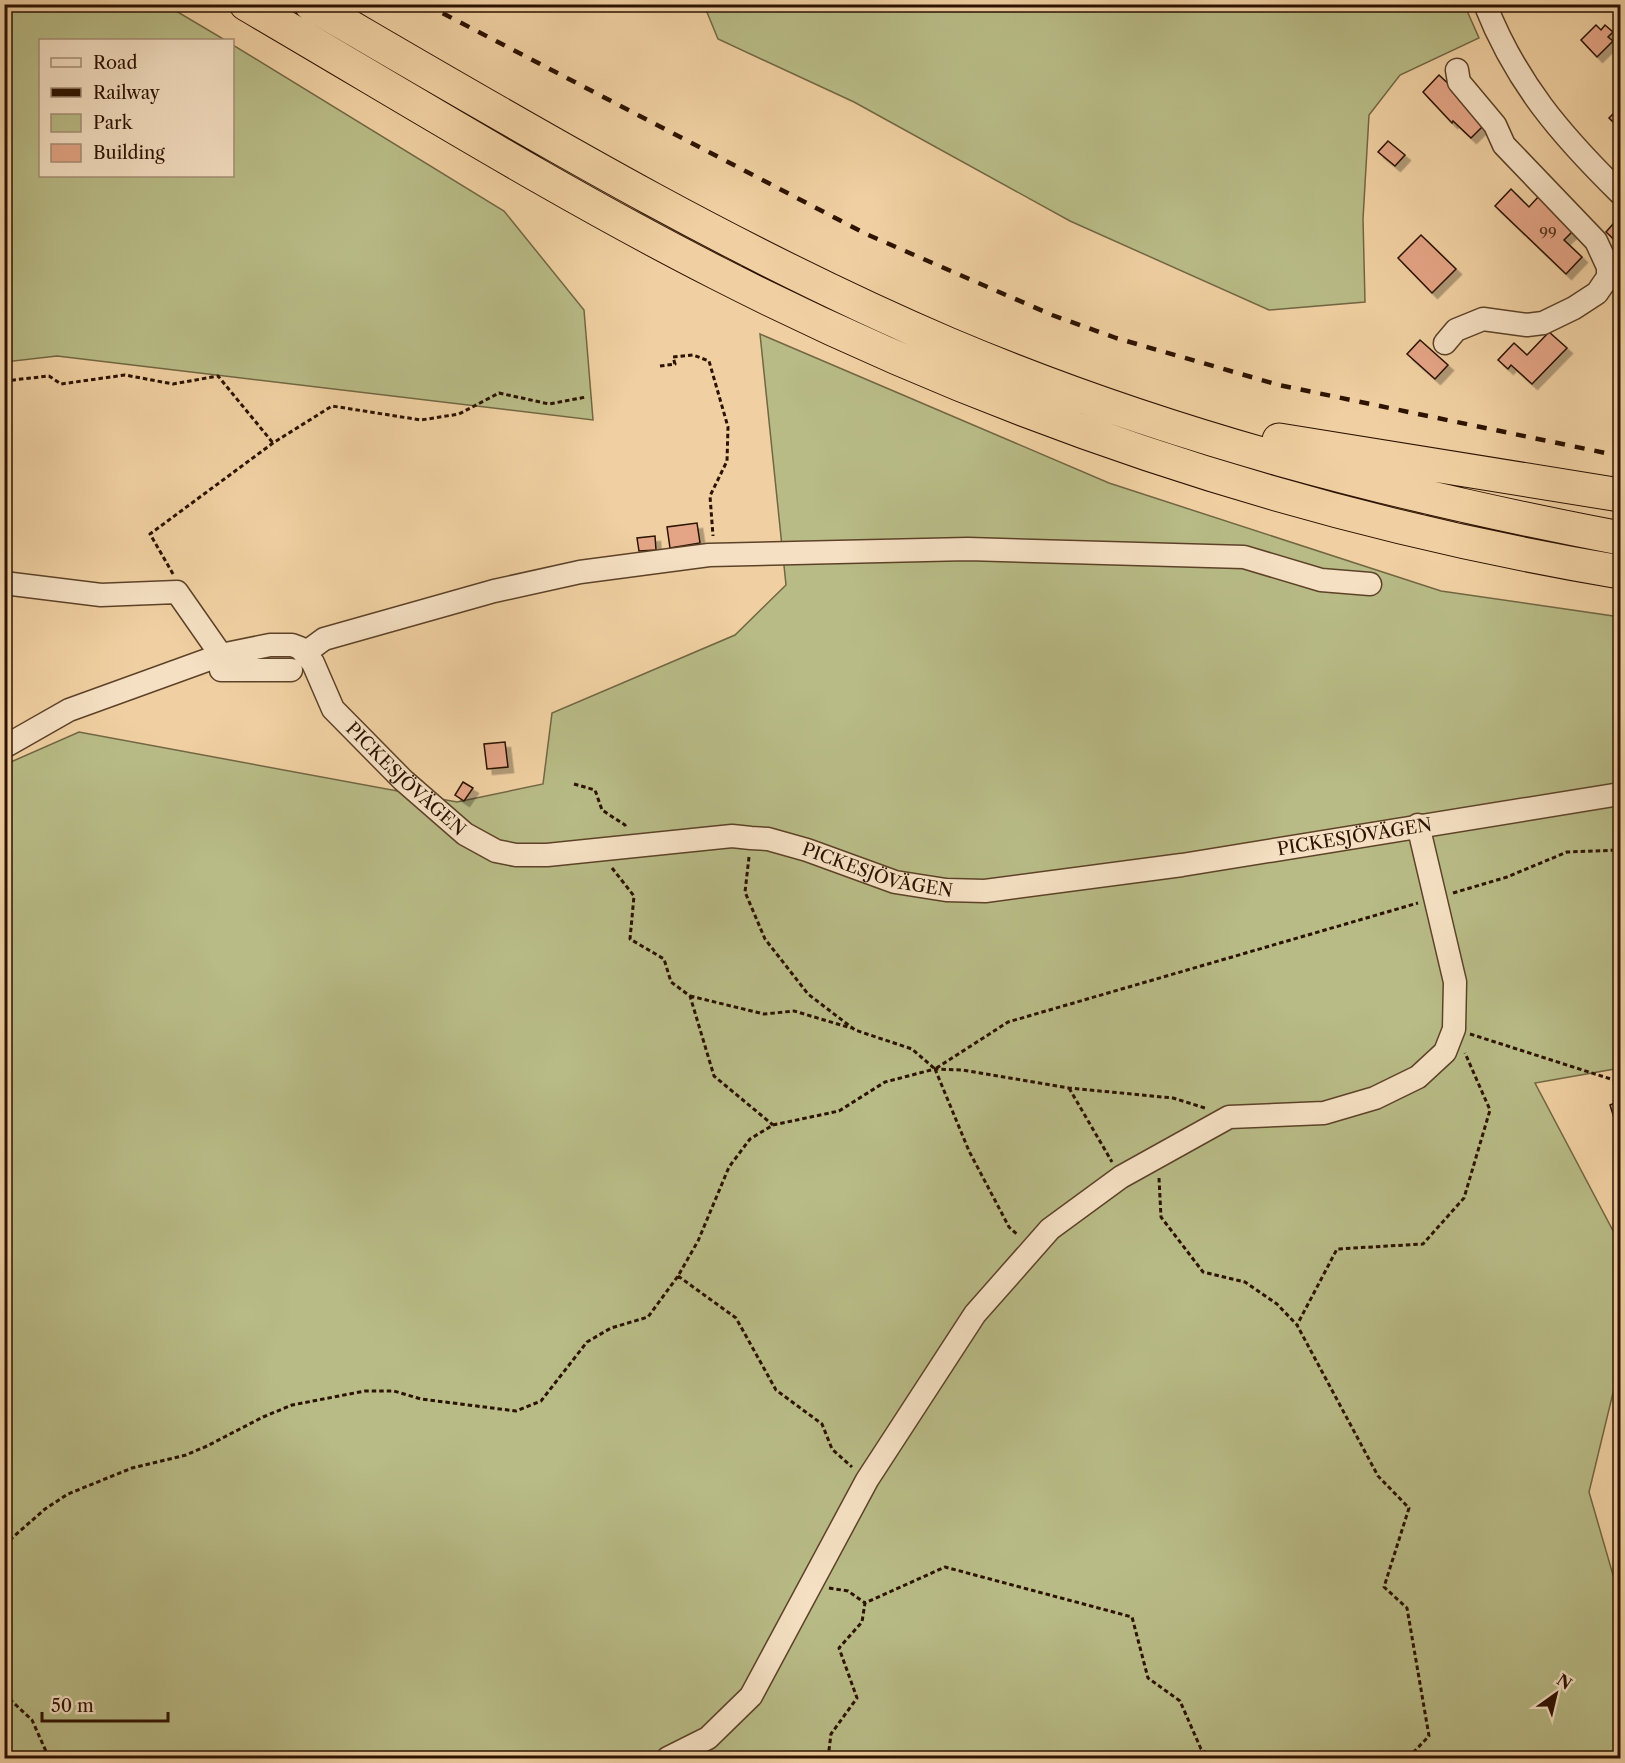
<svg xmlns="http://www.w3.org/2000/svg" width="1625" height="1763" font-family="'Libre Caslon Text',serif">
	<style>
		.green { fill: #b8bb86; stroke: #726643; stroke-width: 1.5 }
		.building { fill: #e4a586; stroke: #2c1200; stroke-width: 1.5; filter: url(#shadow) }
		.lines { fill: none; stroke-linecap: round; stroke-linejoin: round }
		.minor-casing { stroke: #5d4228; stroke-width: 25 }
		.highway-casing { stroke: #2c1200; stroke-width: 35 }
		.path { stroke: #2c1200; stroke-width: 3; stroke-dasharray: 4.5 3; stroke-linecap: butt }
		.minor { stroke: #f5e0c3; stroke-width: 22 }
		.highway { stroke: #f0d0a2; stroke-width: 33 }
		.rail { stroke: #2c1200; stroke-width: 4.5; stroke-dasharray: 10 10; stroke-linecap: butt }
		.labels { text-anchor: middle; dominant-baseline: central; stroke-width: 4.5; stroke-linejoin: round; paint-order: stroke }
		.number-label { font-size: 15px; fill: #5a3722 }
		.street-label { font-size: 18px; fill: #2c1200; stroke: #f5e0c3 }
	</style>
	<defs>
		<filter id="shadow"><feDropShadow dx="5.5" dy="5.5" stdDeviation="0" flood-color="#0004"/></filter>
	</defs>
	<rect width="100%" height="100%" fill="#f0d0a2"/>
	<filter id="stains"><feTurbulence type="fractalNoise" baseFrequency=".00333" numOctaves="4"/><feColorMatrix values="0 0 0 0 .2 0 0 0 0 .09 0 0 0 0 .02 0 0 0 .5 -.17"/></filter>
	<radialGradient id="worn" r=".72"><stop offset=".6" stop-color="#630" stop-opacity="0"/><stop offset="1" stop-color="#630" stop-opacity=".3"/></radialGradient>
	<!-- green -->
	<path class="green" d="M1464,4L1479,38L1400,75L1369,115L1363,219L1365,302L1269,310L1070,221L854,102L718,39L704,5Z
		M4,5H166L225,40H40V176H232L233,45L504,211L584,310L593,420L57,356L5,362Z
		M760,334L1109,483L1441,591L1620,617V1068L1535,1083L1620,1244V1364L1589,1492L1620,1599V1758H5L4,765L79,732L457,802L543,784L552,713L735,635L786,585Z"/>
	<!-- building -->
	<path class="building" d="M1596,25L1601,30L1605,25L1613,32L1608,37L1613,41L1597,57L1581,40Z
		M1439,75L1488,121L1471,138L1453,121L1452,123L1423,92Z
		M1620,107V129L1609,118Z
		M1388,141L1405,155L1395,166L1378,152Z
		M1511,189L1529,207L1539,196L1574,230L1564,240L1582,257L1566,274L1495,206Z
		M1620,216V245L1606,232Z
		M1421,235L1456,269L1432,293L1398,258Z
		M1549,332L1567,348L1532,384L1511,365L1508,369L1498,360L1514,343L1527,355Z
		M1420,340L1448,365L1435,379L1407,354Z
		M697,523L700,543L670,548L667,527Z
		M655,536L656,550L639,551L637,538Z
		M505,742L508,767L487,769L484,744Z
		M463,782L473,788L464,801L455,795Z
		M1620,1101V1119L1615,1121L1610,1105Z"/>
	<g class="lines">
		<!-- minor casing -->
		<g class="minor-casing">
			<g id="minor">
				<path d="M1485,4C1516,83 1561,135 1620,193"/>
				<path d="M1445,343L1456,330L1483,319L1527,325L1543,323L1574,308L1597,293L1608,277V267L1596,241L1504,145L1495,125L1459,82L1457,70"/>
				<path d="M4,583L101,595L177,592L221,655V670H291"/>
				<path d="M305,653L324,639L494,591L580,572L709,555L968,549L1244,557L1321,580L1370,584"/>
				<path id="s1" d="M4,747L69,710L221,655L270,645H292L300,648L313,663L333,709L403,780L465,834L496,851L516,855H547L732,836L751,838L768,839L807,850L895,882L946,890L985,891L1182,865L1620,794"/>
				<path d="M668,1758L708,1738L751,1696L867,1480L975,1314L1050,1229L1121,1177L1229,1117L1324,1113L1375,1098L1418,1077L1445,1052L1454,1029L1455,982L1418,825"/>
			</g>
		</g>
		<!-- highway casing -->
		<g class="highway-casing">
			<path id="highway" d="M246,4C402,95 556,191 717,273C1001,418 1306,519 1620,572
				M311,4C519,125 726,249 948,344C1165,436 1390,494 1620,538
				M1279,440L1620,495"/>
		</g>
		<!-- path -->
		<path class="path" d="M660,366L675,364L673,357L693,355L709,361L728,427L727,461L710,496L713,536
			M4,381L49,376L61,384L125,375L173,384L218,376L273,443
			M173,574L150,534L273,443L332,406L421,420L459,414L499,393L549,404L586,397
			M574,784L595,790L602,810L625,825L626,829
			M749,857L745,892L765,939L808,994L855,1030L912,1049L935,1069L1008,1022L1418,903
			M612,868L634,896L630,939L664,959L671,982L690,996L714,1076L773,1125
			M1453,893L1507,877L1567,852L1620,850
			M690,996L764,1014L794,1011L851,1028
			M1470,1034L1620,1082
			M935,1069L969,1151L1009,1227L1018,1235
			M1069,1088L1112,1162
			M1159,1178L1161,1217L1203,1272L1245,1282L1277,1304L1297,1325
			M678,1276L736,1318L776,1390L822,1424L832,1449L852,1467
			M4,1545L45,1509L68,1494L132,1468L186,1455L207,1446L263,1417L292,1405L365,1391H394L421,1399L516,1411L541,1401L587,1342L611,1328L648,1317L678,1276L698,1241L729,1167L750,1139L773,1125L839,1111L885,1082L935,1069L963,1070L1069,1088L1173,1098L1205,1108
			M829,1588L848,1591L865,1603
			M4,1694L32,1720L49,1758
			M828,1758L831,1734L857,1698L839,1648L862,1622L865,1603L945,1567L1132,1617L1148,1678L1180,1701L1201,1749L1213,1758
			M1322,1758L1336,1753L1347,1758
			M1408,1758L1429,1736L1407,1608L1384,1587L1409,1508L1378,1476L1297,1325L1337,1249L1423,1244L1464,1198L1490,1110L1465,1053"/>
		<!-- minor -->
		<use href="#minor" class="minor"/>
		<!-- highway -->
		<use href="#highway" class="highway"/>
		<!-- rail -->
		<path class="rail" d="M425,4L866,234L1052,315L1116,338L1279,385L1620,456"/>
	</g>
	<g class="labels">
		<!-- number labels -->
		<g class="number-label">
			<text x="1548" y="232">99</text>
		</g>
		<!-- street labels -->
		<g class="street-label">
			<text stroke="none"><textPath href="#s1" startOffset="488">PICKESJÖVÄGEN</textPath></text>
			<text stroke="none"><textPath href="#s1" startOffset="1476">PICKESJÖVÄGEN</textPath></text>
			<text stroke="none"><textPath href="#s1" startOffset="992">PICKESJÖVÄGEN</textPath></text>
		</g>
	</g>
	<!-- margin -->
	<rect width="1625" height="1763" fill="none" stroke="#f0d0a2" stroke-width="24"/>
	<rect x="6" y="6" width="1613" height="1751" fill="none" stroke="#2c1200" stroke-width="3"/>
	<rect x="12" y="12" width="1601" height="1739" fill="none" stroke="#2c1200" stroke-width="1.5"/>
	<!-- legend -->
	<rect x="39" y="39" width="195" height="138" fill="#f5e0c3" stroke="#a58e75" stroke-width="1.5"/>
	<rect x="51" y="58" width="30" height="9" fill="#f5e0c3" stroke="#a58e75" stroke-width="1.5"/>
	<text x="93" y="69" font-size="18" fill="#2c1200">Road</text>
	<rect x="51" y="88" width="30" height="9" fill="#2c1200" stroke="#a58e75" stroke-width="1.5"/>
	<text x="93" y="99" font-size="18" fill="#2c1200">Railway</text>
	<rect x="51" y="114" width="30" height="18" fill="#b8bb86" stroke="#a58e75" stroke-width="1.5"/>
	<text x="93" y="129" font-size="18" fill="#2c1200">Park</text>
	<rect x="51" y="144" width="30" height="18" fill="#e4a586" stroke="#a58e75" stroke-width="1.5"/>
	<text x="93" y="159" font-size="18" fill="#2c1200">Building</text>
	<!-- north arrow -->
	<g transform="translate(1556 1694) rotate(34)" stroke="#f5e0c3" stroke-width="4.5" paint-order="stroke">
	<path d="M0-4.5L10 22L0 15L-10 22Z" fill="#2c1200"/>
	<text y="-9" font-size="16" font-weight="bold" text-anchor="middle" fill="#2c1200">N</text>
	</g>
	<!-- scale -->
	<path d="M42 1712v9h126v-9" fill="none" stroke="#2c1200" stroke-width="3"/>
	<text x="51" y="1712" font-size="18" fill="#2c1200" stroke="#f5e0c3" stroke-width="4.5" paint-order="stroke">50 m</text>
	<rect width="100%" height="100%" filter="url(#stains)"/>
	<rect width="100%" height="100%" fill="url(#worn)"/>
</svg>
